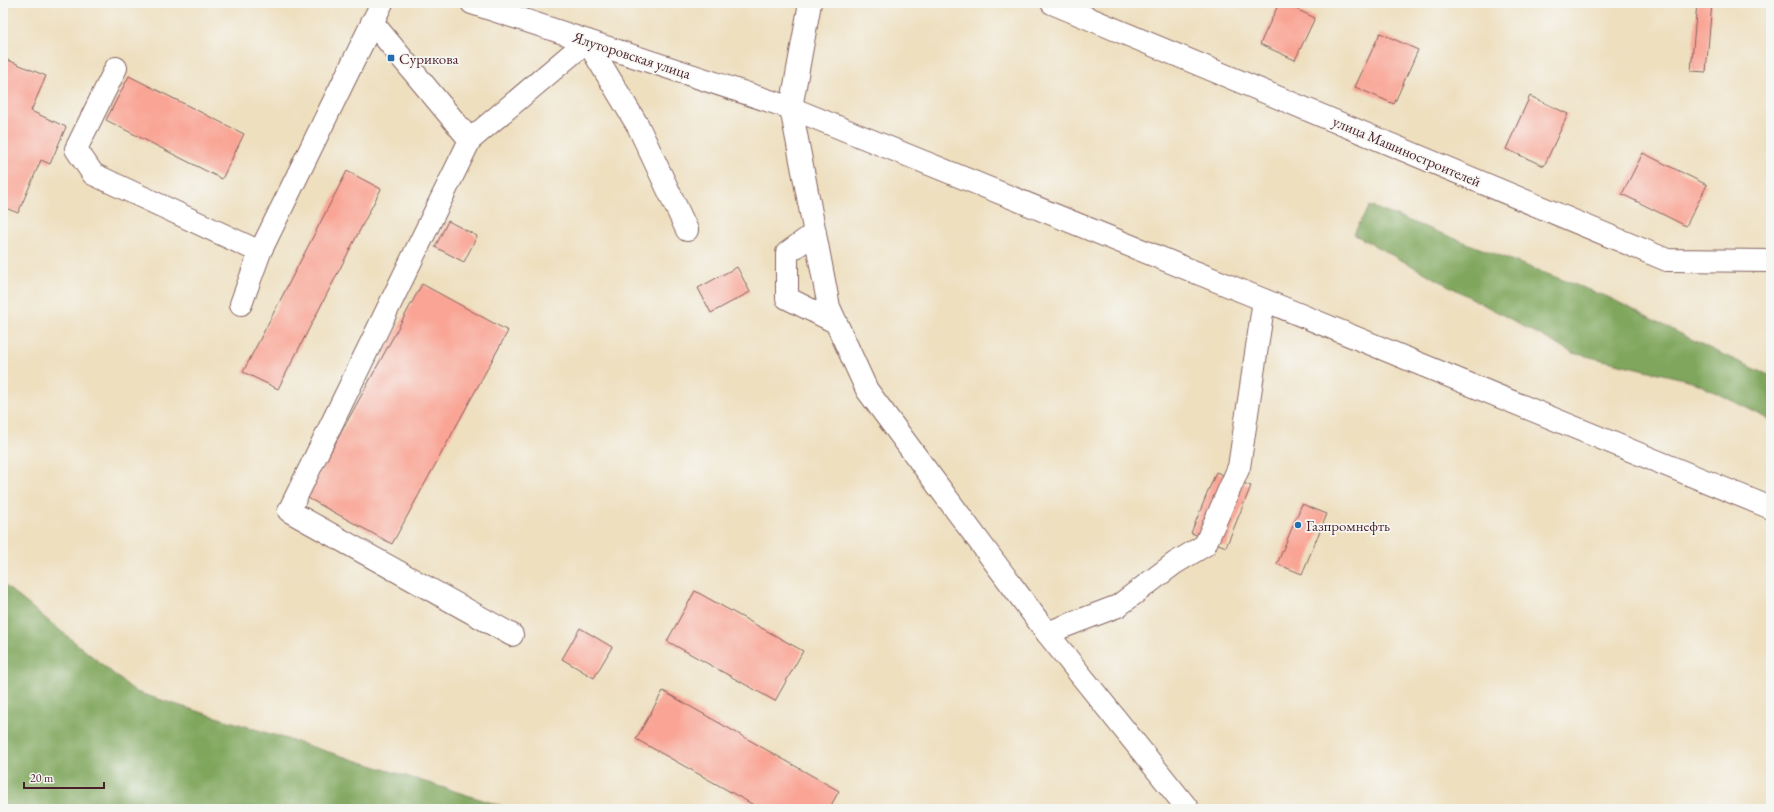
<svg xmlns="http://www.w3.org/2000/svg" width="1774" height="812" font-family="'EB Garamond',serif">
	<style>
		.forest { fill: #7fa65c; stroke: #646244 }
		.building { fill: #f9a494 }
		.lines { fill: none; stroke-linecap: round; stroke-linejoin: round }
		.minor-casing { stroke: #83625f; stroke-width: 24 }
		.major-casing { stroke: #83625f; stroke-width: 24 }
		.minor { stroke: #fff; stroke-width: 22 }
		.major { stroke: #fff; stroke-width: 22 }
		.poi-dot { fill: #1f6fb2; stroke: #f6f6f2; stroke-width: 1.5 }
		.labels { text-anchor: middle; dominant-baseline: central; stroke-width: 3.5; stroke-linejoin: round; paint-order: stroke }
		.street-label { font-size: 15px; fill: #4a1f2b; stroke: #f6f6f2 }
		.poi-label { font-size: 15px; fill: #4a1f2b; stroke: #f6f6f2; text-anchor: start }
	</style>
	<rect width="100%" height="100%" fill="#f6f6f2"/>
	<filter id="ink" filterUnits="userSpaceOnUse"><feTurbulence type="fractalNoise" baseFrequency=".025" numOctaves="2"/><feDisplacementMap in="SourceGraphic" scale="8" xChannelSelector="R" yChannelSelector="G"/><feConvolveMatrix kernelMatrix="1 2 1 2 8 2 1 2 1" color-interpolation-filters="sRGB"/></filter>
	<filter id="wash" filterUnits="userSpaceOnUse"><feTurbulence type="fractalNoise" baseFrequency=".012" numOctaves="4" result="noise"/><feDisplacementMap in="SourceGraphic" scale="16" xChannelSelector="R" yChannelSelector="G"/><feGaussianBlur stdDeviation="0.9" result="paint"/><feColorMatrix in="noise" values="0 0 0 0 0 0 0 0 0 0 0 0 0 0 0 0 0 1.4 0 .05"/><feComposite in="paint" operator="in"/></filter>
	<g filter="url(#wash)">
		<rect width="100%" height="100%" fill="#eedfbf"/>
		<!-- forest -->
		<path class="forest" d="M1370,206L1610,298L1715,351L1771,376V420L1692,381L1573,353L1353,234Z
			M3,584L136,692L512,809H3Z"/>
		<g id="blocks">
			<!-- building -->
			<path class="building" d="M1279,3H1283L1315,18L1295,60L1260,44Z
				M1697,3H1712L1706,72L1691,71Z
				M1380,33L1418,50L1394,104L1355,87Z
				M3,58L46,76L31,111L66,127L50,164L41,160L18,213L3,207Z
				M129,76L244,134L222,179L106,120Z
				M1530,96L1568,114L1544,166L1506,149Z
				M1643,153L1707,185L1686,226L1622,194Z
				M347,171L381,189L278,389L243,372Z
				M448,221L477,236L464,262L435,247Z
				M737,267L750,292L711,313L698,288Z
				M422,284L508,331L392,544L306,497Z
				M1216,472L1251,486L1226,547L1191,533Z
				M1302,504L1327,514L1302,574L1277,564Z
				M695,591L803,651L775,701L667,641Z
				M580,628L612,647L594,678L562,659Z
				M663,691L839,791L829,809H761L636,739Z"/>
		</g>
	</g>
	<g filter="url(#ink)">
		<use href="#blocks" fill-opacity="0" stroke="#83625f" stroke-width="1"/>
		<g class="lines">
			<!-- minor casing -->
			<g class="minor-casing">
				<path id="minor" d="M1052,3L1667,260L1771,261
					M372,22L470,140L289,511L512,635
					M116,68L76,149L93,174L260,252L382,3
					M791,108L1264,300L1771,508
					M470,140L587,41L638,126L687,230
					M815,233L787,253V298L835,322
					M241,304L260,252
					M1047,633L1118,606L1175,563L1205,545L1239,467L1264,300"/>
			</g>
			<!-- major casing -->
			<g class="major-casing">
				<path id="major" d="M472,3L791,108
					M810,3L791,108L829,307L867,390L1047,633L1188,809"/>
			</g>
			<!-- minor -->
			<use href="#minor" class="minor"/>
			<!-- major -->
			<use href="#major" class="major"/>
		</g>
	</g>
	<!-- markers -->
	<g class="poi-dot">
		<rect x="387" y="54" width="8" height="8" rx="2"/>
		<circle cx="1298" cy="525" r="4"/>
	</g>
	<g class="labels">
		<!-- street labels -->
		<g class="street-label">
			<text transform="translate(632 55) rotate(18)">Ялуторовская улица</text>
			<text transform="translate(1407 151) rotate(23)">улица Машиностроителей</text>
		</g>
		<!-- poi labels -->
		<g class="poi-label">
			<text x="399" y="58">Сурикова</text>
			<text x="1306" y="525">Газпромнефть</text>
		</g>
	</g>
	<!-- margin -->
	<rect width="1774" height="812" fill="none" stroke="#f6f6f2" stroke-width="16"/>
	<!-- scale -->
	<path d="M24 782v6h80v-6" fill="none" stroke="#4a1f2b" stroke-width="2"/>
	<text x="30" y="782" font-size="12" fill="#4a1f2b" stroke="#f6f6f2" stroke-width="3" paint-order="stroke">20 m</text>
</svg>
